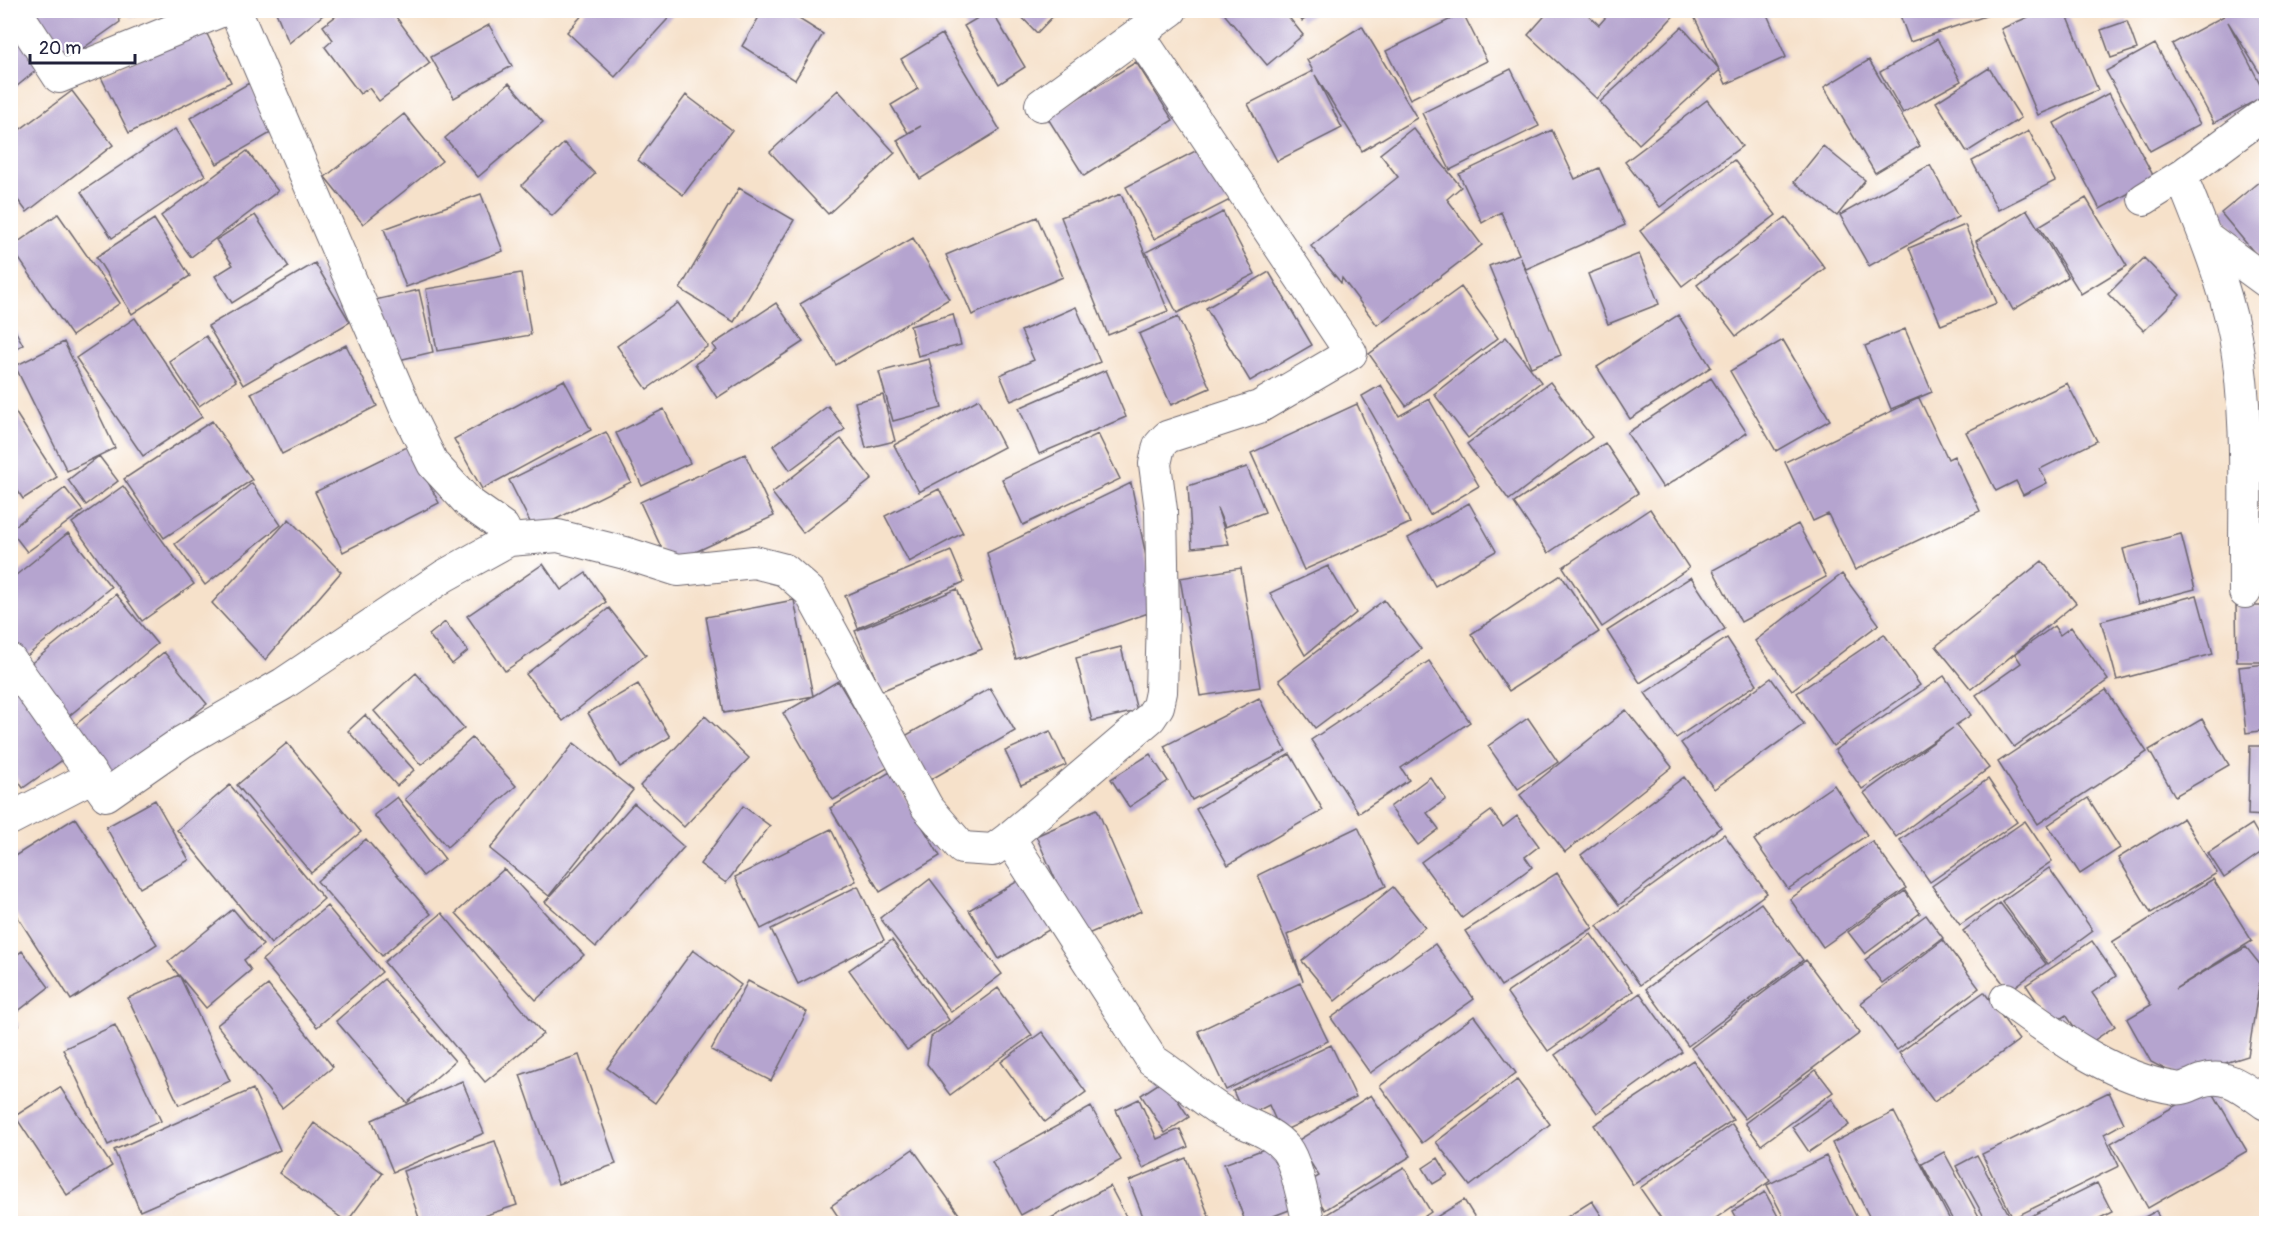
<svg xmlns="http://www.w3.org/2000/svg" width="2277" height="1234" font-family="Pangolin,sans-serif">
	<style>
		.building { fill: #b5a4cf }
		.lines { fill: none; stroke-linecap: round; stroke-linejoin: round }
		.minor-casing { stroke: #6c656d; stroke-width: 34 }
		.minor { stroke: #fff; stroke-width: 32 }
	</style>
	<rect width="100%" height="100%" fill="#fff"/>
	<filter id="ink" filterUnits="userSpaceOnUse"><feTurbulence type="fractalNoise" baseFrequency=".0167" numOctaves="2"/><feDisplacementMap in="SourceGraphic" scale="12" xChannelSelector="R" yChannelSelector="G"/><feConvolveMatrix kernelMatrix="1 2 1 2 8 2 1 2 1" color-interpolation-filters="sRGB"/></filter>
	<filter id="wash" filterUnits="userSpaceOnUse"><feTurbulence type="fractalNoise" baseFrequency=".008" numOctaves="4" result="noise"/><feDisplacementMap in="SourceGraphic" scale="24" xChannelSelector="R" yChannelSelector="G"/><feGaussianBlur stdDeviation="1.35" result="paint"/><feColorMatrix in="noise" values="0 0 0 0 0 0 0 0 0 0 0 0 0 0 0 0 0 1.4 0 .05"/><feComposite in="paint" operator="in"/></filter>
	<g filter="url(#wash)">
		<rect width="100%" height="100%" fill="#f6e1ca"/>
		<g id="blocks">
			<!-- building -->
			<path class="building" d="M26,10H118L120,22L58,66Z
				M130,10H156V14L130,17Z
				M162,10H205V12L162,16Z
				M275,10H329L289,43Z
				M344,10H391L430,63L379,101L369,88L360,94L325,47L333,40L323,26Z
				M587,10H676L615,77L567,32Z
				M763,10H785L823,34L795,80L742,46Z
				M991,10L1025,67L999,84L964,26Z
				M1015,10H1059L1037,33Z
				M1230,10H1283L1303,35L1267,65L1225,15Z
				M1295,10H1319L1302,21Z
				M1550,10H1583L1599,25L1612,10H1679L1597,99L1528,35Z
				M1691,10H1765L1786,57L1726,84Z
				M1898,10H2000V11L1910,42Z
				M2044,10H2065L2098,90L2038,115L2001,29Z
				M2221,10H2266V83L2228,22L2266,95L2214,123L2172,44L2224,16Z
				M1463,13L1487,61L1410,99L1386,51Z
				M2127,21L2137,49L2111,58L2101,30Z
				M10,25L44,64L10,92Z
				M489,25L512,66L454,98L431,57Z
				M203,26L231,82L129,133L101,77Z
				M1362,26L1417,118L1362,151L1315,75L1342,128L1277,161L1248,104L1313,71L1307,60Z
				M1682,27L1720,70L1639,144L1600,102Z
				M942,34L1000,130L920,179L897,140L921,126L908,133L891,105L918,89L901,59Z
				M1937,39L1961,81L1903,113L1880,72Z
				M2155,44L2200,124L2150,151L2106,71Z
				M1869,60L1920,146L1875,173L1824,87Z
				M1136,62L1173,120L1084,176L1047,117Z
				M1989,68L2021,118L1967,152L1936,102Z
				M1511,69L1539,126L1450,170L1422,113Z
				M249,83L276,130L217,164L190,118Z
				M509,83L543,122L478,177L445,138Z
				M838,90L895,153L828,214L770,152Z
				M72,91L113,145L27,212L10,190V137Z
				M2109,93L2155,179L2100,209L2054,123Z
				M686,95L732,130L683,195L638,160Z
				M1707,100L1742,146L1660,207L1625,162Z
				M404,114L442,161L363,224L325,177Z
				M1413,128L1461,187L1447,199L1482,245L1377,325L1342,278L1341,283L1311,246L1398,177L1380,154Z
				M175,129L205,175L112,238L81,192Z
				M1552,130L1575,179L1599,168L1625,225L1526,269L1520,257L1561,355L1531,367L1489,266L1519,254L1501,212L1482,223L1459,174Z
				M2029,131L2055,181L1998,210L1972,161Z
				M564,143L595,174L552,216L522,185Z
				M1205,146L1232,199L1154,239L1126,187Z
				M1823,146L1865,180L1837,216L1794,182Z
				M247,151L278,191L191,257L161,216Z
				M1734,160L1776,215L1682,286L1640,231Z
				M1930,165L1958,217L1869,266L1840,215Z
				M2266,176V258L2262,262L2221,213Z
				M739,188L794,220L734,322L680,289Z
				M481,194L503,251L406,287L384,229Z
				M1121,194L1168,311L1108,335L1061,217Z
				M2086,198L2127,266L2081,294L2039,226Z
				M2027,210L2068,277L2013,310L1976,241Z
				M1223,212L1255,274L1177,313L1146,252Z
				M58,214L120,303L72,336L11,247Z
				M255,215L289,267L232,303L215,276L233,265L216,240Z
				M1037,217L1063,277L972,315L946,255Z
				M1786,217L1825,268L1736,336L1697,285Z
				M154,219L190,276L132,314L96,257Z
				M1965,225L1997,303L1941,325L1909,248Z
				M913,238L949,299L836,365L800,304Z
				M1639,254L1659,304L1608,324L1588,274Z
				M2144,258L2180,295L2144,331L2108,294Z
				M315,263L350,322L243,385L208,326Z
				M1269,272L1312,345L1250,381L1206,308Z
				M521,273L531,335L437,351L426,289Z
				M1461,287L1498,338L1406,406L1369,354Z
				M419,290L433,352L390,362L375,300Z
				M678,303L708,346L647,389L617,346Z
				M776,303L803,342L717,398L695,364L716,350L712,345Z
				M1076,307L1100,362L1011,401L1000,375L1034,360L1021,331Z
				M953,314L961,345L918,356L910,326Z
				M1678,315L1711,367L1630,419L1597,367Z
				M1178,317L1210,388L1171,405L1139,334Z
				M135,318L202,417L143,456L76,358Z
				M10,321L23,345L10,351Z
				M1905,329L1932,392L1891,409L1865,346Z
				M206,336L236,381L199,406L169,361Z
				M1506,337L1541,382L1468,438L1434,394Z
				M1783,340L1830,420L1776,451L1730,371Z
				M64,342L115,448L67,471L15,366Z
				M346,345L377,406L282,454L251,393Z
				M929,359L942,408L893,421L879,372Z
				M1106,370L1126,417L1039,454L1019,408Z
				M1711,378L1747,433L1663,488L1627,433Z
				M564,380L591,430L482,489L454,439Z
				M1550,382L1592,437L1509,500L1467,444Z
				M2067,383L2097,441L2040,469L2047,483L2023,495L2016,481L1996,491L1966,432Z
				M1381,385L1399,416L1429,399L1479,486L1430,515L1362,396Z
				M883,395L895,441L866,448L855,402Z
				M1919,398L1948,459L1954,456L1980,511L1855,570L1828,514L1813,521L1785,462Z
				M979,399L1004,447L919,492L894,445Z
				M10,404L57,477L23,499L10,479Z
				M1357,404L1410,523L1304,570L1251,453Z
				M828,406L845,429L790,470L773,446Z
				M664,409L690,463L642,486L616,433Z
				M212,421L252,480L164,538L124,479Z
				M606,432L631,482L534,530L509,480Z
				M1098,434L1120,479L1023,525L1002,479Z
				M841,439L872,479L803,533L772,493Z
				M1605,443L1638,493L1548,553L1514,503Z
				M409,446L439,503L343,552L315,492Z
				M745,454L774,516L669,564L640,502Z
				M99,456L118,481L86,505L68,480Z
				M1247,467L1265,512L1225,527L1217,508L1229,544L1192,548L1188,486Z
				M252,483L281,525L205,585L175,544Z
				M1131,483L1157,610L1016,659L987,553Z
				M123,486L194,584L142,621L72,523Z
				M65,488L83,511L27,552L10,530Z
				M939,489L963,533L909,562L885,516Z
				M1469,503L1496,551L1435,586L1408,538Z
				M1650,509L1689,568L1602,627L1563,567Z
				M289,519L341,572L265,660L212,603Z
				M1798,524L1826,577L1741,622L1713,570Z
				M68,533L111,587L22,660L10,646V580Z
				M2181,534L2195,589L2138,604L2123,549Z
				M951,551L964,582L858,628L845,596Z
				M2042,561L2076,603L1971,689L1936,646Z
				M543,564L561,590L586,573L606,602L505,671L467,616Z
				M1328,566L1356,613L1305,655L1270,593Z
				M1241,568L1260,687L1200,696L1180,578Z
				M1842,574L1879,624L1792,690L1755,641Z
				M1561,575L1599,632L1509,691L1471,634Z
				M1691,577L1725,629L1640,683L1607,631Z
				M957,589L982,649L881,691L855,631Z
				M116,594L157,644L64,720L23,670Z
				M2197,595L2213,654L2117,680L2101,621Z
				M794,600L813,696L838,681L889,767L833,800L783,713L813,696L724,713L706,617Z
				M1384,600L1421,649L1315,728L1279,680Z
				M2236,606H2266V662H2237Z
				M609,608L646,655L563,721L526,674Z
				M445,622L468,651L452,664L429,635Z
				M2054,626L2060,635L2071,627L2108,680L2014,747L1976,695L2021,663L2015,654Z
				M1884,634L1920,685L1833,746L1797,693Z
				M1727,638L1757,684L1676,738L1645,693Z
				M1121,647L1137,711L1092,721L1076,658Z
				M164,652L207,704L111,782L69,730Z
				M1429,661L1470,722L1401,768L1409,780L1359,813L1311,740Z
				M2266,664V730L2246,733L2239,667Z
				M10,672L71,754L23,788L10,769Z
				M416,673L464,728L421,765L374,711Z
				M1944,676L1971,715L1956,725L1989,768L1896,837L1864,793L1953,728L1862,789L1835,750Z
				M1771,678L1804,724L1714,789L1681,743Z
				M638,684L670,737L620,767L588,713Z
				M990,688L1015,731L930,780L905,736Z
				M2106,690L2147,752L2038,824L1998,762Z
				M1259,698L1286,751L1192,800L1164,746Z
				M1626,710L1672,767L1565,852L1520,795Z
				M365,715L414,770L397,786L348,731Z
				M705,716L749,758L684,827L640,786Z
				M1528,718L1558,762L1518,789L1488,746Z
				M2202,719L2229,765L2175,796L2149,750Z
				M1050,731L1066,765L1021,785L1005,751Z
				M472,738L516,786L447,847L405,799Z
				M287,743L361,832L311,873L237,785Z
				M574,743L633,790L549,896L490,849Z
				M2250,746H2266V816L2248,815Z
				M1150,754L1168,781L1129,807L1111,779Z
				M1290,754L1323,810L1228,865L1196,809Z
				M890,772L940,856L880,892L830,808Z
				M1430,777L1446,799L1427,813L1439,829L1418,845L1390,807Z
				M1684,777L1721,827L1619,905L1581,855Z
				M1988,779L2017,822L1930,882L1900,840Z
				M230,785L324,899L271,944L177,830Z
				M1834,785L1867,835L1788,889L1754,840Z
				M397,797L445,859L423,876L374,815Z
				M2088,798L2120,848L2080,874L2048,825Z
				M155,800L189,860L140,888L106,827Z
				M634,803L684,847L596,947L545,902Z
				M743,806L770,826L726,883L700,864Z
				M1097,809L1141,911L1081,937L1036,836Z
				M1491,811L1503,827L1517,816L1539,846L1525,857L1532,867L1462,918L1421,862Z
				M75,818L157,944L71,1000L10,905V859Z
				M2183,818L2217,873L2151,913L2118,858Z
				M2025,821L2052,861L1960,925L1932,886Z
				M2252,824L2266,849L2224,878L2208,853Z
				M1358,827L1386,886L1287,935L1303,981L1258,875Z
				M831,829L856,881L761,929L735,877Z
				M1724,834L1767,893L1640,985L1597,926Z
				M366,839L431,914L382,956L317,881Z
				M1872,841L1906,888L1823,947L1790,899Z
				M2049,868L2093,931L2048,964L2002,901Z
				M504,869L584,955L536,1000L456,913Z
				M1557,873L1593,928L1501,986L1465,931Z
				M1030,874L1059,924L999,959L969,910Z
				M930,879L1002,974L951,1012L880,918Z
				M2213,879L2252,941L2175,989L2246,947L2262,967L2248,1056L2180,1077L2151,1062L2127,1019L2151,1005L2112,942Z
				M858,886L884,940L798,984L771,929Z
				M1393,887L1425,927L1335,1001L1302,961Z
				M1905,891L1920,913L1865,954L1848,932Z
				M1761,903L1803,960L1688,1046L1646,989Z
				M2000,903L2046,964L2009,991L1963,931Z
				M327,906L382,972L317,1027L262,960Z
				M233,909L263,945L244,960L251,970L206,1008L168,962Z
				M442,913L543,1034L485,1082L384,962Z
				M1926,915L1943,938L1882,983L1865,960Z
				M1591,934L1633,991L1548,1051L1507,993Z
				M892,940L949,1020L907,1050L849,970Z
				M1943,940L1979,988L1897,1050L1861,1003Z
				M2092,941L2116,976L2092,993L2115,1026L2087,1045L2066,1015L2052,1024L2026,985Z
				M1435,944L1474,999L1370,1073L1331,1018Z
				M693,950L741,985L655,1103L607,1068Z
				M22,951L49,987L12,1016L19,1025L10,1032V960Z
				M1806,960L1860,1033L1745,1119L1691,1048Z
				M179,975L230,1081L179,1105L128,998Z
				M384,979L455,1061L407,1103L336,1021Z
				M748,981L807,1012L771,1081L711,1050Z
				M1300,983L1328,1041L1226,1090L1198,1031Z
				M268,985L333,1067L282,1108L217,1025Z
				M998,988L1032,1035L950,1095L927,1064L931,1037Z
				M1984,992L2019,1040L1934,1102L1899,1053Z
				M1640,993L1682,1052L1597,1113L1555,1055Z
				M1474,1016L1516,1073L1422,1143L1380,1086Z
				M115,1025L161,1121L108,1145L63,1049Z
				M1042,1032L1086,1092L1045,1122L1001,1062Z
				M1331,1045L1356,1097L1281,1132L1269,1105L1245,1117L1233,1091Z
				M579,1055L616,1164L558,1184L520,1075Z
				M2265,1058H2266V1084H2262Z
				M1693,1060L1733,1120L1633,1185L1594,1125Z
				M1816,1070L1833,1092L1761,1145L1745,1123Z
				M1164,1080L1189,1117L1165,1133L1141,1095Z
				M1517,1080L1550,1124L1470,1186L1436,1142Z
				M462,1081L484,1133L393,1172L372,1120Z
				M2209,1086L2247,1151L2148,1208L2111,1143Z
				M60,1087L112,1166L67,1195L15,1116Z
				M253,1089L280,1150L140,1211L114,1150Z
				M2109,1092L2124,1123L2104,1134L2119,1166L2013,1218L1982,1154Z
				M1371,1095L1411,1156L1325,1210L1307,1183L1319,1176L1297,1141Z
				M1139,1099L1157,1139L1180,1129L1188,1147L1143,1168L1116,1110Z
				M1832,1099L1849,1125L1809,1152L1792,1127Z
				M1091,1107L1121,1160L1021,1215L992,1162Z
				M1894,1112L1952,1224H1873L1832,1143Z
				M314,1123L383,1173L347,1222L279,1173Z
				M1732,1124L1770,1181L1707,1224H1665L1640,1188Z
				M495,1141L517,1205L459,1224H421L403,1171Z
				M1275,1145L1297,1207L1253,1224H1246L1224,1164Z
				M913,1149L966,1224H843L831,1206Z
				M1944,1152L1983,1224H1955L1922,1164Z
				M1977,1155L2014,1224H1988L1956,1166Z
				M1826,1156L1860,1224H1787L1767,1185Z
				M1186,1158L1212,1224H1146L1129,1181Z
				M1438,1158L1448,1175L1433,1184L1423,1168Z
				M1404,1167L1431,1212L1413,1224H1319L1317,1220Z
				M2097,1183L2112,1212L2088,1224H2022L2021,1221Z
				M1110,1186L1130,1224H1040Z
				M1765,1192L1782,1224H1740L1733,1211Z
				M1464,1200L1479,1224H1425Z
				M1592,1201L1607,1224H1556Z
				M2156,1211L2162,1224H2132Z"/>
		</g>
	</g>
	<g filter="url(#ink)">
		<use href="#blocks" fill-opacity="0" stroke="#6c656d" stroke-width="1.5"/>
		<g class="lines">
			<!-- minor casing -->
			<g class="minor-casing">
				<path id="minor" d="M235,10L405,407L433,464L469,503L503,527L509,540L558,536L625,553L678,570L754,562L785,570L810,592L927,807L962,848L993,850L1009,838L1152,1060C1177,1075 1197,1096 1223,1112C1243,1124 1271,1130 1286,1149C1297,1163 1304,1205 1309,1224
					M10,13L23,22L59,77L223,10
					M1041,105L1138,34
					M2181,176C2202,228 2224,281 2235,336C2250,420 2244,507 2245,592
					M2144,199L2181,176L2266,113
					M2206,237L2266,281
					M10,660L106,795L182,742L283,684L444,576L509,540
					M10,819L93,776
					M1009,838L1150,718L1158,706L1161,692L1163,615L1161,510L1155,464L1159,446L1167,437L1259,407L1351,353L1138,34L1171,10
					M2006,999C2057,1036 2111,1078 2175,1088C2183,1090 2193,1084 2201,1081C2228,1072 2245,1090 2266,1104"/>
			</g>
			<!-- minor -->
			<use href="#minor" class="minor"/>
		</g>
	</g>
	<!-- margin -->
	<rect width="2277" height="1234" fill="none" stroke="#fff" stroke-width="36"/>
	<!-- scale -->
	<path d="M30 54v9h105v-9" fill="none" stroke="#22223b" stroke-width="3"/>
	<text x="39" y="54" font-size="18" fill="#22223b" stroke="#ffffff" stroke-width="4.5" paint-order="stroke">20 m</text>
</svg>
